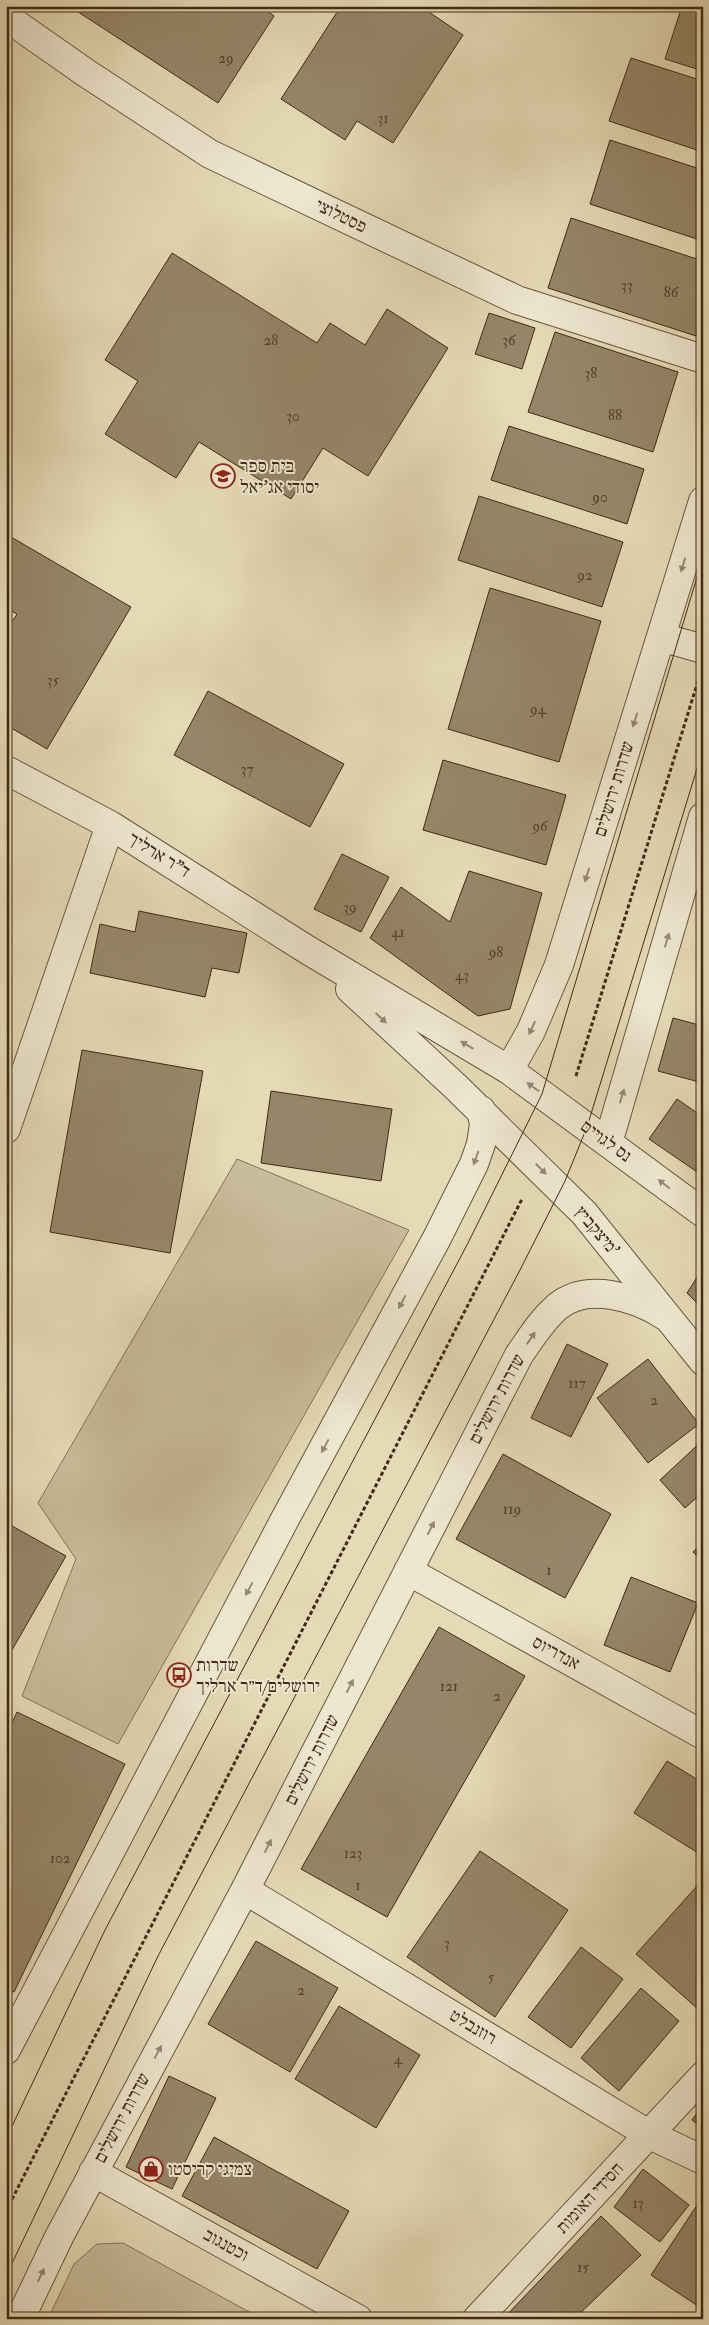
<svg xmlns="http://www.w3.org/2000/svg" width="709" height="2325" font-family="'IM FELL Double Pica','Frank Ruhl Libre',serif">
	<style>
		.green { fill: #c9bc9b; stroke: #847358 }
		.building { fill: #968669; stroke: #402a16 }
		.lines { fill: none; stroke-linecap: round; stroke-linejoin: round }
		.minor-casing { stroke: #69563e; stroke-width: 30 }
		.path { stroke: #402a16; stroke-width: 3; stroke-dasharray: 4 2.5; stroke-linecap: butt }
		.minor { stroke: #eee7d0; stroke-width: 28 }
		.tram { stroke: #402a16; stroke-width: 1 }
		.oneway { fill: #978873 }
		.labels { text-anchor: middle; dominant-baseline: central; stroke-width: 4; stroke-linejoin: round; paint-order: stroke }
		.number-label { font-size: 15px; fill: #56412b }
		.street-label { font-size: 18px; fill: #402a16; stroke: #eee7d0 }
		.poi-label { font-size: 18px; fill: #402a16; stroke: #eee7d0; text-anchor: start }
	</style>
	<rect width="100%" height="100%" fill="#e5dab6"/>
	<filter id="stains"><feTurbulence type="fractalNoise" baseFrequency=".004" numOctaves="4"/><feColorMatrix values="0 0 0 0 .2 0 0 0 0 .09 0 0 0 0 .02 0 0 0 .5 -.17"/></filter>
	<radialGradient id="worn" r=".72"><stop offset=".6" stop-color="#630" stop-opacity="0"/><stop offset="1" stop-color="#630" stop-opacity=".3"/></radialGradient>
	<!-- green -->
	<path class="green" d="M237,1159L409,1230L118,1744L22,1696L76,1559L38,1503Z
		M123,2243L262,2319H48L74,2264L97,2244Z"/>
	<!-- building -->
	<path class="building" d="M69,6H260L274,16L218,103Z
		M341,6H420L463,35L393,143L357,121L345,140L281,99Z
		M682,6H703V71L665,59Z
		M631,58L703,81V152L609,121Z
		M610,140L703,170V241L590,204Z
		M571,218L703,261V316L696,336L548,288Z
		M172,253L317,343L330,323L365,345L387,309L448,348L368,476L323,448L291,499L199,442L176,478L105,434L138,381L105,360Z
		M489,313L535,328L522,369L475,354Z
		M555,332L678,372L653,452L528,412Z
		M509,426L644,469L627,524L491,480Z
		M479,496L623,542L602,607L458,560Z
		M6,534L131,607L47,749L6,725V632L17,614L6,608Z
		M490,588L601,621L559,762L448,729Z
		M208,691L344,764L310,827L174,755Z
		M443,760L566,795L546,865L423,830Z
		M342,854L389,877L361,932L314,909Z
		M469,871L542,893L510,1009L478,1016L370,938L401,887L450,922Z
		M139,911L247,933L239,973L212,968L205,997L90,973L100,924L135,932Z
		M673,1018L703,1026V1083L658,1071Z
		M82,1050L203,1071L170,1253L50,1232Z
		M271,1091L392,1109L381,1181L261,1163Z
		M677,1099L703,1117V1176L649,1139Z
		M703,1268V1309L687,1293Z
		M567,1344L608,1364L571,1437L531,1418Z
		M648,1359L699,1424L648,1463L597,1398Z
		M703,1440V1492L685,1508L660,1480Z
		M503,1454L611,1514L565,1598L456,1539Z
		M12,1526L66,1556L12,1650L6,1647V1537Z
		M703,1543V1562L693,1552Z
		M631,1577L698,1603L670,1672L604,1645Z
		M439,1627L525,1676L387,1917L301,1869Z
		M17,1712L125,1764L14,1992L6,1989V1735Z
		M667,1761L703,1783V1856L634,1813Z
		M480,1851L568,1910L495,2017L407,1957Z
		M697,1886L703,1892V2006L699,2010L636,1954Z
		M256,1941L338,1988L290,2072L208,2024Z
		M581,1947L623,1979L571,2048L528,2017Z
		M641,1988L679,2021L619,2091L581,2058Z
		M339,2006L420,2055L376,2128L295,2079Z
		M169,2076L216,2098L172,2189L126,2167Z
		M703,2105V2128L692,2120Z
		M214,2137L349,2211L317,2269L182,2196Z
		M643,2169L689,2205L660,2242L614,2207Z
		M701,2199L703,2299L698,2306L651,2275Z
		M601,2216L641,2255L574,2319H503Z"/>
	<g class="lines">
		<!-- minor casing -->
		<g class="minor-casing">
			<path id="minor" d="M6,17L86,73L210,154L517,300L703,359
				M661,637L703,649
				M6,770L110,825L306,949L509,1070L703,1213
				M350,989L456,1087L584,1213L703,1361
				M509,1070L531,1031L559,965L703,501
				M6,1129L110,825
				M608,1143L703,817
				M408,1571L703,1735
				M245,1890L650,2135L703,2160
				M6,2050L285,1519L437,1238L474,1164L481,1144L484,1124L481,1110
				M93,2172L358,2319
				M20,2319L59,2237L245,1890L519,1355C531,1338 541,1321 557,1307C587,1282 636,1297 665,1316
				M477,2319L703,2076"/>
		</g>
		<!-- path -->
		<path class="path" d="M576,1076L698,681
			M6,2211L522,1199"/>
		<!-- minor -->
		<use href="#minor" class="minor"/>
		<!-- tram -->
		<path class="tram" d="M6,2139L105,1930L468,1243L542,1094L703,557
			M6,2276L158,1956L520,1270L565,1181L587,1127L703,749"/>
	</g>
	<!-- one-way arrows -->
	<defs><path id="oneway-solid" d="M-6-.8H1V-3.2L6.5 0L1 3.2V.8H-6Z" transform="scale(1.25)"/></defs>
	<g class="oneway">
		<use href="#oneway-solid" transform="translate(683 565) rotate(107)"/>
		<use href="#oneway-solid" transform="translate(635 720) rotate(107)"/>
		<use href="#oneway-solid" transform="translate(587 875) rotate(107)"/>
		<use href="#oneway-solid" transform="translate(667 940) rotate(-74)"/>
		<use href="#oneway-solid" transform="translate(381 1018) rotate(43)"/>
		<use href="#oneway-solid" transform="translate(532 1028) rotate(115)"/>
		<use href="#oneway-solid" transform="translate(467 1045) rotate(-149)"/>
		<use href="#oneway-solid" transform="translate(533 1087) rotate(-145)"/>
		<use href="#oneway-solid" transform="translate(622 1096) rotate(-73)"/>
		<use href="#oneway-solid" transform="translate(476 1158) rotate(110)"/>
		<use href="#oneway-solid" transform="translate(541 1169) rotate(45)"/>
		<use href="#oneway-solid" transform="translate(664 1184) rotate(-143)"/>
		<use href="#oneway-solid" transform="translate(402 1302) rotate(118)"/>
		<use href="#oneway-solid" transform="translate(531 1338) rotate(-56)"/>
		<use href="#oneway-solid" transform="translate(325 1446) rotate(118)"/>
		<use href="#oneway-solid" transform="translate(431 1528) rotate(-63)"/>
		<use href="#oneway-solid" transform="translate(249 1589) rotate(118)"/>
		<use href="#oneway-solid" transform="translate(350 1686) rotate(-63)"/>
		<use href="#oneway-solid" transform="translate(268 1846) rotate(-63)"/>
		<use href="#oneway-solid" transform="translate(158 2052) rotate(-62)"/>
		<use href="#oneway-solid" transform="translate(41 2275) rotate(-65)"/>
	</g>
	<!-- icons -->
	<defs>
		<g id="school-ring" transform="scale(1.25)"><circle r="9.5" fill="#eee7d0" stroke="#8f2418" stroke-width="1.5"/><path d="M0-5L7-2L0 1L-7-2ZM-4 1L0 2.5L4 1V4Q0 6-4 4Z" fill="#8f2418"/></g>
		<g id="bus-ring" transform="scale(1.25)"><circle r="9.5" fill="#eee7d0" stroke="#8f2418" stroke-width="1.5"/><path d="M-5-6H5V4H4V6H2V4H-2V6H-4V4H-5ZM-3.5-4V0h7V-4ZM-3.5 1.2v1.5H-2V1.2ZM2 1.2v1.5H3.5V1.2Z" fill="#8f2418"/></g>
		<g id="shop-ring" transform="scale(1.25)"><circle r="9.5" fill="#eee7d0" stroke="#8f2418" stroke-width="1.5"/><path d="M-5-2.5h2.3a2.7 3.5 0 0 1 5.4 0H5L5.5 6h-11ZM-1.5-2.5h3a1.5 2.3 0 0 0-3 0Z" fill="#8f2418"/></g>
	</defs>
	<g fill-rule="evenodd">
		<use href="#school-ring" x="223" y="476"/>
		<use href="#bus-ring" x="179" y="1675"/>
		<use href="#shop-ring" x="151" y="2169"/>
	</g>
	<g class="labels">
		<!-- number labels -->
		<g class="number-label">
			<text x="226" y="58">29</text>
			<text x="383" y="118">31</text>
			<text x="627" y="285">33</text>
			<text x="671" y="292">86</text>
			<text x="271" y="340">28</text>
			<text x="509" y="340">36</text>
			<text x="591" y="373">38</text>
			<text x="615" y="415">88</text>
			<text x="293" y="416">30</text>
			<text x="600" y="497">90</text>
			<text x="585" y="575">92</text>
			<text x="53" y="680">35</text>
			<text x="538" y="709">94</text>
			<text x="247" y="769">37</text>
			<text x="540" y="826">96</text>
			<text x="350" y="907">39</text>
			<text x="398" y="932">41</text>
			<text x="496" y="952">98</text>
			<text x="462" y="975">43</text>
			<text x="577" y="1383">117</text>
			<text x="654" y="1400">2</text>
			<text x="512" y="1509">119</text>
			<text x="549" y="1570">1</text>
			<text x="449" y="1686">121</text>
			<text x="497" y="1696">2</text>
			<text x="353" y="1853">123</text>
			<text x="60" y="1858">102</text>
			<text x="358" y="1885">1</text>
			<text x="447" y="1943">3</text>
			<text x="491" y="1977">5</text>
			<text x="301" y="1990">2</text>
			<text x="398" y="2059">4</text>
			<text x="638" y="2203">13</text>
			<text x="583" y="2267">15</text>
		</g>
		<!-- street labels -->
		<g class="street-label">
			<text transform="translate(341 216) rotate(26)">פסטלוצי</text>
			<text transform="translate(614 789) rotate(-73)">שדרות ירושלים</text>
			<text transform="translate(159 855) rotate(32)">ד"ר ארליך</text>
			<text transform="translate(606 1141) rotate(36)">נס לגויים</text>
			<text transform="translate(597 1231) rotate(50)">מיצקביץ'</text>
			<text transform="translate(497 1399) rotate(-62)">שדרות ירושלים</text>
			<text transform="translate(556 1653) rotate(29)">אנדריוס</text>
			<text transform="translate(312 1760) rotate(-63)">שדרות ירושלים</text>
			<text transform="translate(473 2027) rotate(31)">רוזנבלט</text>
			<text transform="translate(122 2118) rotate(-62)">שדרות ירושלים</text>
			<text transform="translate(590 2198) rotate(-47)">חסידי האומות</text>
			<text transform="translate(226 2245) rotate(29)">וכטנגוב</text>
		</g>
		<!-- poi labels -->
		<g class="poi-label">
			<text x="240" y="466">בית ספר<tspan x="240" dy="21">יסודי אג'יאל</tspan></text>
			<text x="196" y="1665">שדרות<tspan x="196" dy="21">ירושלים/ד״ר ארליך</tspan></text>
			<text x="168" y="2169">צמיגי קריסטו</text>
		</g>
	</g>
	<!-- margin -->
	<rect width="709" height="2325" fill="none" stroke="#e5dab6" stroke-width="25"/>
	<rect x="8" y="8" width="694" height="2310" fill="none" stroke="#402a16" stroke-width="2.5"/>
	<rect x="12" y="12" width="684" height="2300" fill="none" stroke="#402a16"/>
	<rect width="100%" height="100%" filter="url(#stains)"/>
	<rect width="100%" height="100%" fill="url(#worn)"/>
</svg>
